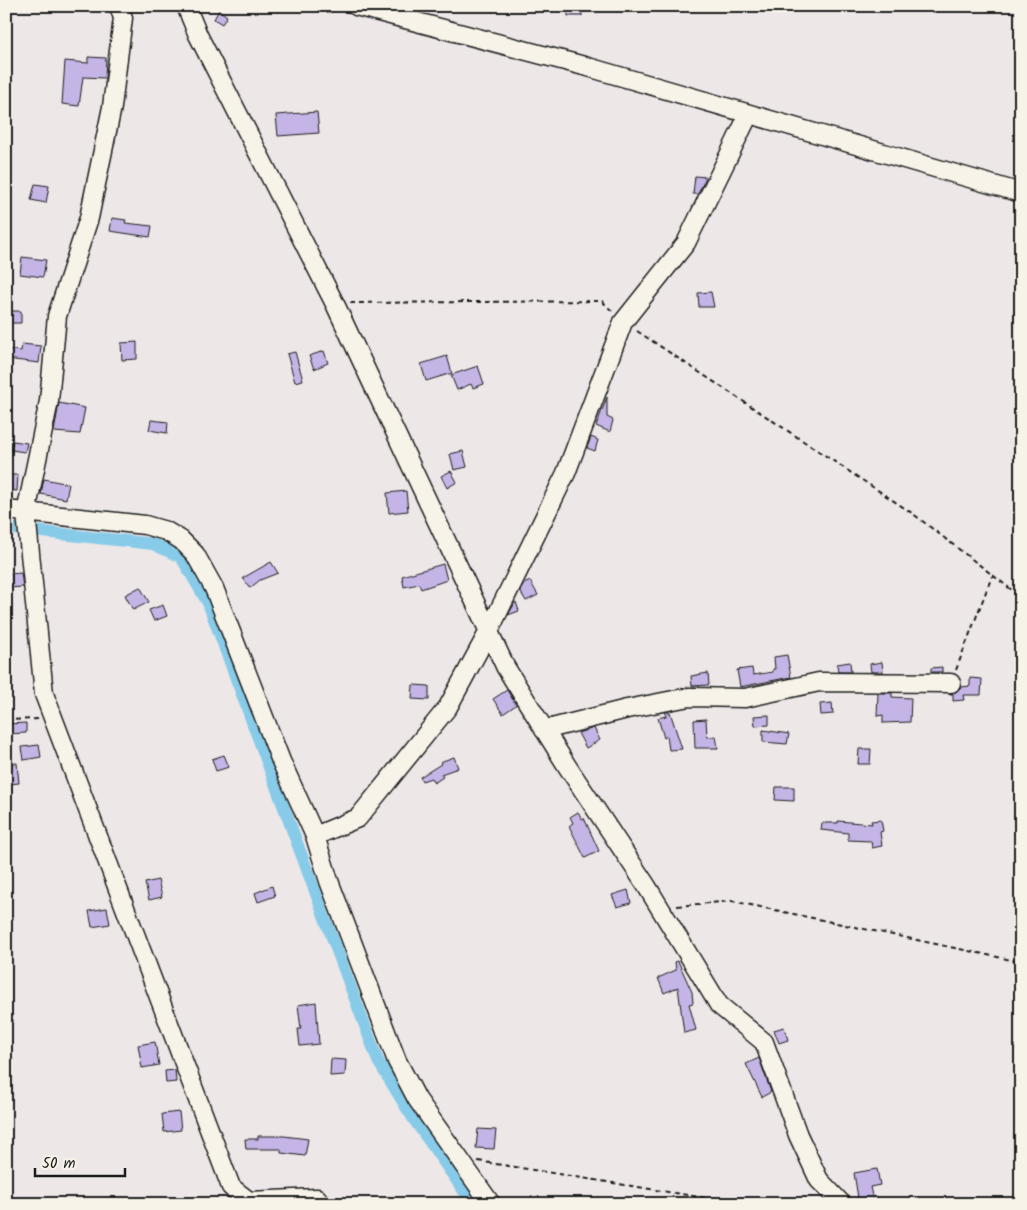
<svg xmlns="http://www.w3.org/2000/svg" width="1027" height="1210" font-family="Kalam,sans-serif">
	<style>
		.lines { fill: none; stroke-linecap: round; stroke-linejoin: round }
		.canal { stroke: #87cbe9; stroke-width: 12 }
		.building { fill: #c4b5e6; stroke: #1c1c1c }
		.minor-casing { stroke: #1c1c1c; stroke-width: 21 }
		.path { stroke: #1c1c1c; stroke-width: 2; stroke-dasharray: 5 4; stroke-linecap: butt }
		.minor { stroke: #f7f3e8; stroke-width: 18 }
	</style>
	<rect width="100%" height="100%" fill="#ede7e8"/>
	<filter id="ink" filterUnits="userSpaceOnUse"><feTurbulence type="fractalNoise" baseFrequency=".02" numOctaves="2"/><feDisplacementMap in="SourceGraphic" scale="10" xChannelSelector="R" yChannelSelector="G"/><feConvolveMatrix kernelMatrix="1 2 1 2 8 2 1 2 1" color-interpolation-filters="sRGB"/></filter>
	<g filter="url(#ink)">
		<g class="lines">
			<!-- canal -->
			<path class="canal" d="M6,528L153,544L181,557L208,603L378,1061L413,1118L473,1204"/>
		</g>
		<!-- building -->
		<path class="building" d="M568,6H582V16H568Z
			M219,10L227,16L222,24L214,19Z
			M88,57L106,58L105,78L83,77L79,106L62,104L65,61L88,63Z
			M317,112L319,133L278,136L276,115Z
			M695,176L706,177L698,194H693Z
			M35,184L49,186L46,203L31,200Z
			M112,218L126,220L125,223L152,226L150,237L110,231Z
			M22,257L46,260L43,277L20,274Z
			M711,292L714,307H699L698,293Z
			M10,311H21V323H10Z
			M137,342V359L122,360L121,343Z
			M22,344L41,346L39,363L6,359V349L21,351Z
			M324,351L328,363L314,369L309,356Z
			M295,352L303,380L295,382L287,354Z
			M447,356L452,373L426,381L421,364Z
			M478,366L484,384L473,388L471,384L457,390L451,375Z
			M607,397V417L613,420L610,432L596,426Z
			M59,403L85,408L80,434L54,432Z
			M151,420L168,422L167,433L149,430Z
			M591,437L598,440L595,451L587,448Z
			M13,441L27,443L25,452L11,450Z
			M463,451L467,467L454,470L450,454Z
			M451,471L457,482L447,488L441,476Z
			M6,475H18L17,491L6,490Z
			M44,479L69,484L66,499L41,494Z
			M406,491L408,511L389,513L387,493Z
			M271,562L278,573L260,580L250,588L243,578Z
			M443,564L447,580L421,589L419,584L404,587L402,576Z
			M21,573L23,587L8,588L7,574Z
			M530,581L538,595L526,601L520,591L524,584Z
			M140,587L149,602L133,610L125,595Z
			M516,602L519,611L508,615L515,603Z
			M163,605L167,616L154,621L149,610Z
			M787,655L791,677L740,687L737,670L752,668L753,675L773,672V669H775L774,657Z
			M850,662L851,672H838L837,664Z
			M882,662L883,672H871L870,664Z
			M942,667V672H931V668Z
			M708,673L709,685L692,686L691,676Z
			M970,678L982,679L981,695H963L964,700L953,701V694H948L956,692L961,687L970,686Z
			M413,685L429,686V700L412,699Z
			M507,690L516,705L503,714L493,699Z
			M878,693H892V697L911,698L910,722L883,723V715L877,716Z
			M832,703L833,714L821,715L820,704Z
			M665,712H670L682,749L669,750L667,736L664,738L658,718L666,716Z
			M769,715V725L755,726L754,716Z
			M706,719L707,737L716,736L718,748H695L694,720Z
			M26,723V733L6,734V724Z
			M594,728L600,740L586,748L578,733Z
			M763,730L789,734L787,744L763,742Z
			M39,745L41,757L24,760L22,747Z
			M859,749H871L870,764H858Z
			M224,755L229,767L216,771L212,759Z
			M454,757L458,768L441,774L443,777L434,783L431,778L422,781L420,777L441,764L440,762Z
			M17,763L19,783L9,784L7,764Z
			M776,787H794V801L775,800Z
			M578,812L582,819L584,818L599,851L585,858L569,826L573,823L570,817Z
			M881,820L883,831L880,832L882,846L872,848L871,841L848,840V833L821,830L822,823H838V821L872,824L871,821Z
			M158,880L162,897L149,900L145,883Z
			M272,886L275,896L258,902L255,893Z
			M628,890L631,903L617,907L612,895Z
			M107,908L110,924L92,927L89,911Z
			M678,961L692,992L693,1003L689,1004L696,1030L684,1033L678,987L664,993L658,978L676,970L675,962Z
			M316,1002L319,1044L300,1046L298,1029H301L298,1005Z
			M784,1027L788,1040L779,1043L774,1030Z
			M155,1042L159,1065L142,1068L138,1045Z
			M759,1058L771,1092L762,1097L746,1064Z
			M331,1059L346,1060L345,1075L330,1076Z
			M175,1070L176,1082L166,1083L165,1071Z
			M179,1112L181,1130L164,1132L162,1114Z
			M478,1129L496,1130L494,1149L476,1148Z
			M258,1136H284L308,1139L305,1156L281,1153V1149H246L245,1139H258Z
			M877,1169L880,1185L870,1187L874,1204H859L854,1173Z"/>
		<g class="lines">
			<!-- minor casing -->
			<g class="minor-casing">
				<path id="minor" d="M119,6L123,18L112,107L89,218L57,316L49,401L26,513L44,694L231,1187L249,1201L317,1198L321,1204
					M186,6L198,35L335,304L506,668L567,766L646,885L719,1005L764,1042L798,1135L819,1180L842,1204
					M356,6L588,67L1021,193
					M6,510L145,525L166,531L181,540L195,554L214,588L281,761L315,836L329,881L397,1061L417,1099L491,1204
					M544,730L627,709L689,697L745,698L819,682L951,683
					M315,836L358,818L448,707L489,631L566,473L623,322L686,243L749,114"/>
			</g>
			<!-- path -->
			<path class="path" d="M350,303L602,301L613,312
				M637,331L912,513L1021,597
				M956,670L992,576
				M6,720L39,719
				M677,906L732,901L1021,962
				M478,1161L742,1204"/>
			<!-- minor -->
			<use href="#minor" class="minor"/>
		</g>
	</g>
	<!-- margin -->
	<rect width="1027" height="1210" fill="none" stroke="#f7f3e8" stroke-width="25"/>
	<rect x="12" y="12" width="1002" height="1185" fill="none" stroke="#1c1c1c" stroke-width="2" filter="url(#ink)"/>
	<!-- scale -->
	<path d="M35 1168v8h90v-8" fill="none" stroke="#1c1c1c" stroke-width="2.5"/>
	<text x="42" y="1168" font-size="15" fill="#1c1c1c" stroke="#f7f3e8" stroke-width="4" paint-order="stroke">50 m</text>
</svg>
